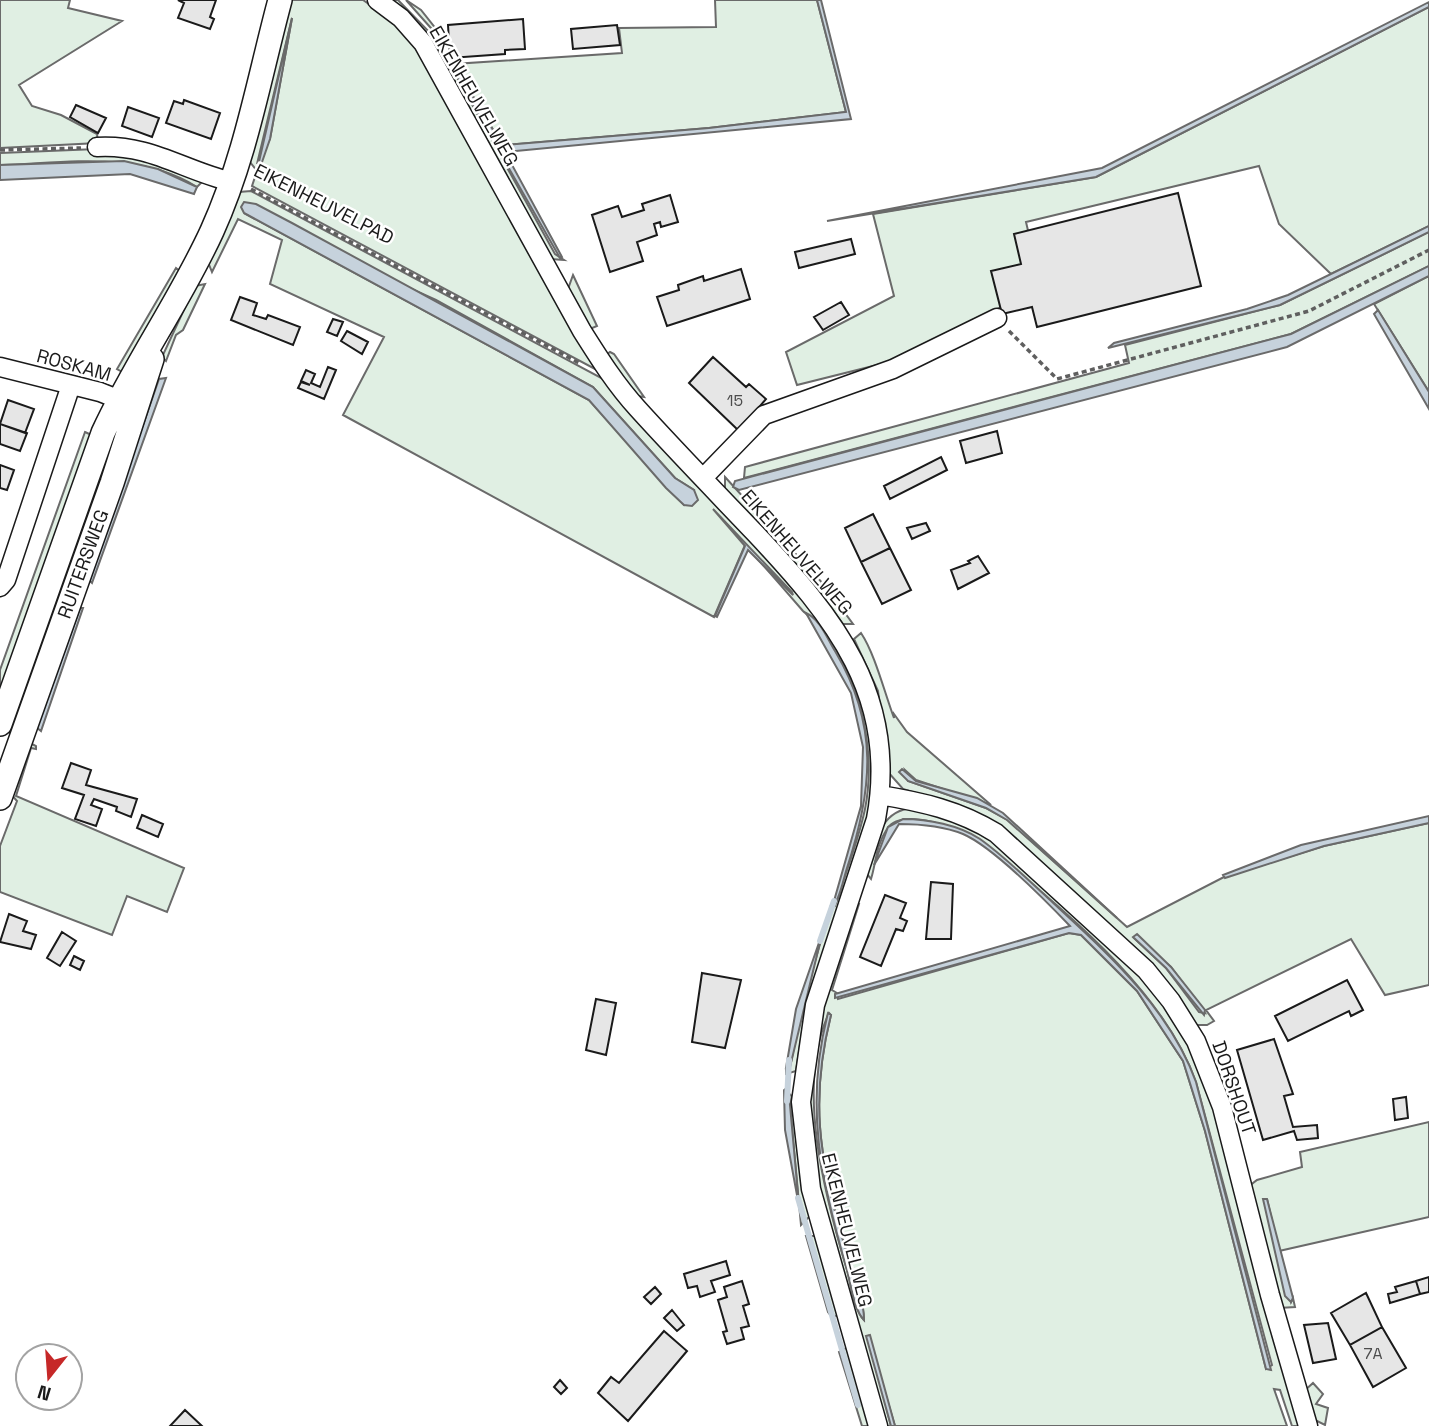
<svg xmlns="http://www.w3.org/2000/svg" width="1429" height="1426" font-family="'Space Grotesk',sans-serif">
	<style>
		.green { fill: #e0efe3; stroke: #6a6a6a; stroke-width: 2; fill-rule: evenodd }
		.water { fill: #c6d2dc; stroke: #6a6a6a; stroke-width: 2 }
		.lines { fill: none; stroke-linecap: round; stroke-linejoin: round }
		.stream { stroke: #c6d2dc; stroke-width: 6 }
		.building { fill: #e6e6e6; stroke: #1a1a1a; stroke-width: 2 }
		.minor-casing { stroke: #1a1a1a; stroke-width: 21 }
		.tertiary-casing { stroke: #1a1a1a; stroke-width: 26 }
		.path { stroke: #5f5f5f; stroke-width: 3.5; stroke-dasharray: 5 3.5; stroke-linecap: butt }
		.minor { stroke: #fff; stroke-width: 18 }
		.tertiary { stroke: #fff; stroke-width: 23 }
		.labels { text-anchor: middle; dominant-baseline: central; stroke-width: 5; stroke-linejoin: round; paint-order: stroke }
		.number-label { font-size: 16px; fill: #4d4d4d }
		.street-label { font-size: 19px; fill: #1a1a1a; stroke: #fff }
	</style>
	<rect width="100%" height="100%" fill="#fff"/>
	<!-- green -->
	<path class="green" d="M0,0H70L68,8L122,21L19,85L32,106L61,115L97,134L98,143L0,148Z
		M288,0H363L393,21L416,46L595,369L252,186L257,171L250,162ZM292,18L270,139L257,164Z
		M390,0H398L434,37L438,36L406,0L421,10L440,34L443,59Z
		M715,0H817L846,112L709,128L506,145L501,143L454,64L622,53L619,28L716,27Z
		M1429,7V226L1331,274L1279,224L1259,166L1026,222L1041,286L915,352L889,362L797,385L786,352L894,296L873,214L1096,177Z
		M454,72L555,254L564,260L551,259L450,76Z
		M97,149L127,152L203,181L197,187C138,150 67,163 0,165V153Z
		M251,191L607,381L791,582L850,664L872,738L871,798L864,834L802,1032L796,1071L786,1074V1068L790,1067L803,1004L831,905L835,906C845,874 858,842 865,809C877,748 859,677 821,627C815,620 807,615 803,611C785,590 766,568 745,545L714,617L343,415L384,337L270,284L282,240L238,219L212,272L208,262L239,192ZM244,213L436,300L593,387L675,478L694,490L684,505L589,400Z
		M1429,232V266L1291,334L744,478L745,467L1129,363L1125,345L1280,305Z
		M176,268L181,272L126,374L117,369Z
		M573,275L597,326L590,329L568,289Z
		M1429,276V392L1374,304Z
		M205,284L183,330L176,335L166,361L162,357L195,286Z
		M610,352L614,354L644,397L637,396L606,355Z
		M85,432L96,437L0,704V670Z
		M725,477L766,522H757L725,491Z
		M783,540L825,586L853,624H843L813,584L780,549Z
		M861,633C875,654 884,691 894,718V714L907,732L991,805L916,780L905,770L908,781L986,808L1008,820L1127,927L1224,877L1324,846L1429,823V985L1385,995L1351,939L1206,1010L1214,1021L1207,1025H1196L967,809L903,789L888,772L878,691L854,639ZM1133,937L1171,967L1205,1013L1199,1012L1166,968Z
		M32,744L36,746V749L31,748L16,796L184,868L167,912L127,896L112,935L0,892V846L17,801L10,793L26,748Z
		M912,808L944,816L985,834L1102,937L1167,1004L1205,1073L1302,1426H1292L1280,1390L1274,1389L1287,1426H895L868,1335L891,1426H885L817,1177L809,1125V1083L819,1019L856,903L859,904L832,990L837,993L838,999L1069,933L1081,935L1137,991L1183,1061L1205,1131L1266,1369L1272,1365L1196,1082C1161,984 1056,905 979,839C960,829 902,806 887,829C876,845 876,863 871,879L866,873C875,846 878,811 912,808ZM829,1013L831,1015C810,1097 819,1157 842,1237C849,1262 863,1294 864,1320C854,1310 851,1284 847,1270C825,1196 795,1086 829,1013Z
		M784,1089L795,1099L811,1215L801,1225L789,1095Z
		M1429,1122V1217L1279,1251L1267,1199L1291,1302L1293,1298L1295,1307L1279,1308L1248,1187L1257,1180L1302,1167L1300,1152Z
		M806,1236H816L839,1315L832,1317L828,1312Z
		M848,1347L871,1426H862L839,1352Z
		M1313,1383L1323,1394L1316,1404L1328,1408L1325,1425L1311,1418L1303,1392Z"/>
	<!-- water -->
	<path class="water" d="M817,0H821L851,119L505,152L562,257L560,258L454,72H458L501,143L506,145L709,128L846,112Z
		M1429,2V7L1096,177L827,221L1102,168Z
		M292,18L270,139L261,165L258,166Z
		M124,161L158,169L197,187L194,194L130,174L0,180V165Z
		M244,202L256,204L292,223L593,387L675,478L694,490L698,500L692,506L684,505L666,488L589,400L244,213L241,207Z
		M1429,226V232L1280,305L1108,348L1114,343L1247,309L1288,295Z
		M1429,266V276L1287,347L739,490L733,487L735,481L1291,334Z
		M1378,310L1429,392V409L1374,314Z
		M166,378L92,583L89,580L159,379Z
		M713,509L792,592L793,595L748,550L717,617L715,616L745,546Z
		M80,608H83L41,731L37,728Z
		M806,613C820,619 827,638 835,651C879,725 873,789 847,868C843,880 840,900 832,908L861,806L863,747L851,693Z
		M902,769L916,781L977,798L1003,813L1117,918L1007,820L986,808L908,781L899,772Z
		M1429,816V823L1324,846L1225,878L1223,875L1301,845Z
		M903,819C928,819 959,825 980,839C1004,856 1027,879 1049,899C1106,952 1169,1007 1196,1082L1271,1370L1266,1369L1205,1131L1183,1061L1137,991L1081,935L1069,933L835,998V994L1070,926C1046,901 993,847 963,834C943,826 920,824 899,824L874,865L888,827Z
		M822,934L790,1067L786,1068L796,1009Z
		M1137,934L1171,967L1205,1010L1204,1015L1166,968L1133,937Z
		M828,1013L831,1015C810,1098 819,1157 842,1237C849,1262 864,1295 864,1320C854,1310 851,1285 847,1270C821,1181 804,1105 828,1013Z
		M784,1091L789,1094L799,1206L785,1130Z
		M1263,1199H1267L1293,1298L1291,1302L1285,1296Z
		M870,1335L895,1426H891L866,1336Z"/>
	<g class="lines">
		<!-- stream -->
		<path class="stream" d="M820,941L834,901
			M787,1101L789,1060
			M798,1198L858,1405"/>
	</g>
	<!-- building -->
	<path class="building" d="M178,0H216L210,17L214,19L210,29L178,18L184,3Z
		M523,19L525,49L505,50V54L450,58L448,25Z
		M617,25L620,45L573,49L571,29Z
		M184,100L220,113L211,139L166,123L174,101L183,104Z
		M76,105L106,118L98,133L70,117Z
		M128,107L159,118L152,137L122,126Z
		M1178,193L1201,286L1037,327L1032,307L1002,314L991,271L1021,264L1014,234Z
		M670,195L678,222L661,227L660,222L654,224L657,235L637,242L643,261L610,272L592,215L618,206L622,217L644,210L642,204Z
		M851,239L855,254L799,268L795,252Z
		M741,269L750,299L667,326L657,297L679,290L678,285L703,276L704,281Z
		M240,297L257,303L253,315L266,319L268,315L300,327L293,345L231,320Z
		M841,302L849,315L823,330L814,317Z
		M333,319L343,322L337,336L327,332Z
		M347,331L368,342L362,354L341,341Z
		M713,357L746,387L749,384L766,399L739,431L689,383Z
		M328,367L336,370L324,399L298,388L301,382L310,385L301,381L306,370L315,374L311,383L320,387Z
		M8,400L34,409L25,433L0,424Z
		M0,424L27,433L20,451L0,444Z
		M997,431L1002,453L966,463L960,441Z
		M941,457L947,470L890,499L884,486Z
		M0,465L14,470L7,490L0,488Z
		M873,514L890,548L861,562L845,528Z
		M926,523L930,531L912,539L907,528Z
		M890,548L911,590L882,604L861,562Z
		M978,556L989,573L958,589L951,570L970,563L968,561Z
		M71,763L91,770L86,785L137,799L131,817L116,811L117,807L94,799L91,805L102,809L96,826L75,819L84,795L62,788Z
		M142,815L163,824L158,837L137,828Z
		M931,882L953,884L951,939H926Z
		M885,895L906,903L900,918L907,921L903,931L896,929L881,966L860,957Z
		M9,914L27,921L23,931L36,935L31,949L0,942Z
		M62,932L76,941L60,966L47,958Z
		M74,956L84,961L80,970L70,965Z
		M702,973L741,980L725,1048L692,1042Z
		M1347,980L1363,1010L1351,1016L1349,1011L1288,1041L1275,1016Z
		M596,999L616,1003L606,1055L586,1050Z
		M1274,1039L1293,1094L1284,1096L1293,1127L1317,1125L1318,1138L1297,1140L1294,1131L1263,1140L1237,1050Z
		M1406,1097L1408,1118L1395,1120L1393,1099Z
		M726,1261L730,1275L711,1281L715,1292L700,1297L697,1286L688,1288L684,1274Z
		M1429,1277V1292L1420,1294L1416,1281Z
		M742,1281L749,1304L743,1306L749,1326L741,1328L744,1339L727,1344L723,1332L727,1331L718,1300L727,1297L724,1287Z
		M1416,1281L1420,1294L1390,1303L1388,1294L1397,1292L1395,1287Z
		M655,1287L661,1294L651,1304L644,1297Z
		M1366,1293L1382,1327L1350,1345L1331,1313Z
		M672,1310L684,1325L677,1331L664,1318Z
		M1328,1323L1336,1359L1313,1363L1304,1325Z
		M1382,1327L1406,1368L1373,1387L1350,1345Z
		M664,1331L687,1351L628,1421L598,1393L611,1377L619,1383Z
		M560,1380L567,1388L561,1394L554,1387Z
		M185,1410L202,1426H170Z"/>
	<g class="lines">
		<!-- minor casing -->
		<g class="minor-casing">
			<path id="minor" d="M377,0L401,18L423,43L582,331C599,358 616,385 638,409C676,451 716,492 755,533C834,617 899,696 876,819L815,1005L801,1102L811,1189L878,1426
				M97,147C151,144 182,170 232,182
				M0,367L100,392L130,404
				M703,478L764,415L893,369L997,318
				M0,587L6,580L71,385
				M880,795C922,802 959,810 996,833L1146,970L1171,1001L1196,1041L1222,1107L1270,1295L1308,1426"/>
		</g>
		<!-- tertiary casing -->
		<g class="tertiary-casing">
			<path id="tertiary" d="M0,724L103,433C135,363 180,301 212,231C246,156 259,78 280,0
				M0,798L112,483L152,359"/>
		</g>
		<!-- path -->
		<path class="path" d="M0,150L81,148
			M251,189L581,364
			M1009,331L1057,379L1309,311L1429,250"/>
		<!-- minor -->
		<use href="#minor" class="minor"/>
		<!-- tertiary -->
		<use href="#tertiary" class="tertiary"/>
	</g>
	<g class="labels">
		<!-- number labels -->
		<g class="number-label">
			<text x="735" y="400">15</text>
			<text x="1373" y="1353">7A</text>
		</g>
		<!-- street labels -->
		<g class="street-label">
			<text transform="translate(474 96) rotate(60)">EIKENHEUVELWEG</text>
			<text transform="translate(324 204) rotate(27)">EIKENHEUVELPAD</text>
			<text transform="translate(74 365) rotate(15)">ROSKAM</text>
			<text transform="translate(797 552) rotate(49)">EIKENHEUVELWEG</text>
			<text transform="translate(83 564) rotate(-70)">RUITERSWEG</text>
			<text transform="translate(1234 1088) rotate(71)">DORSHOUT</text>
			<text transform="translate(847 1230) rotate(76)">EIKENHEUVELWEG</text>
		</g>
	</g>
	<!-- north arrow -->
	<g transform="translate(49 1377) rotate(197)"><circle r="33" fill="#ffffff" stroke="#a3a3a3" stroke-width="2"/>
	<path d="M0-5L12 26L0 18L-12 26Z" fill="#c62828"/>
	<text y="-10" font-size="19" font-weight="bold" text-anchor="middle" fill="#1a1a1a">N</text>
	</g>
</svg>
